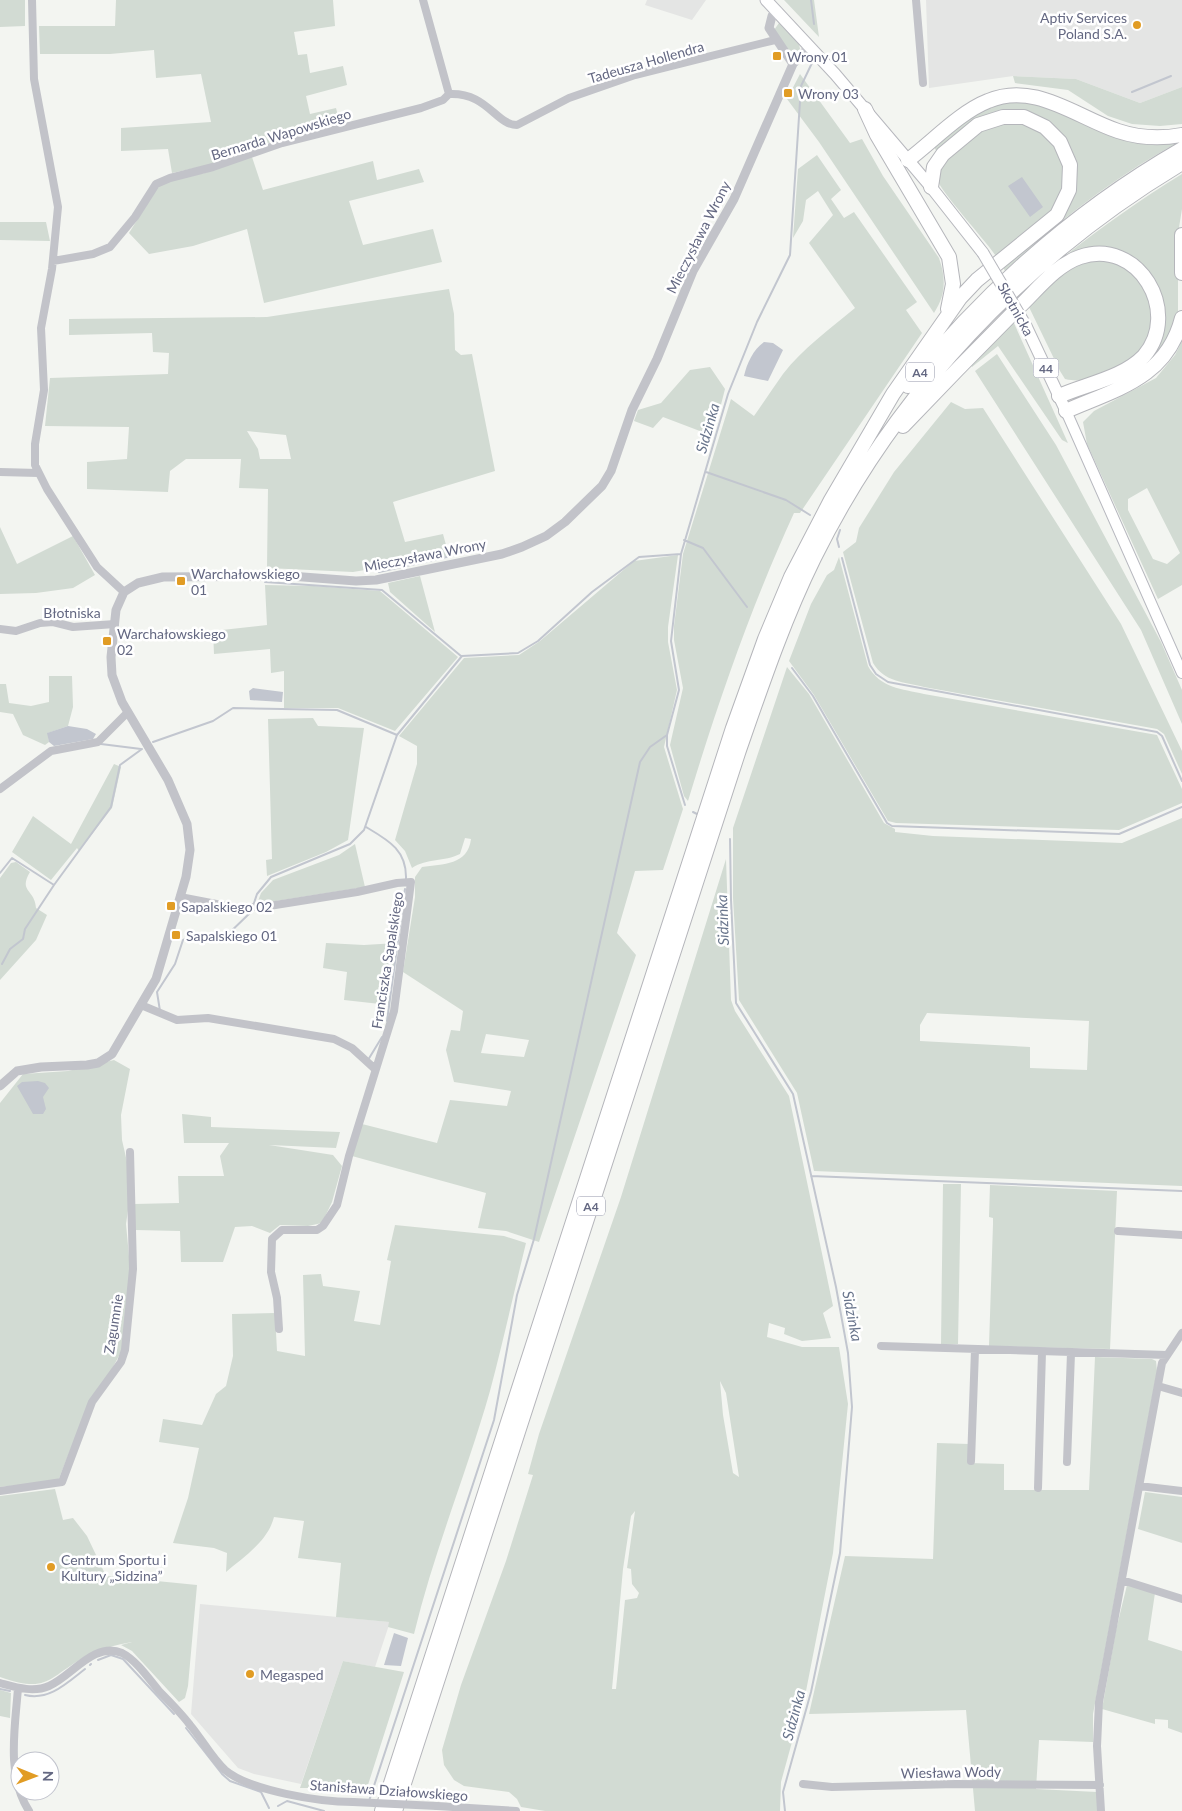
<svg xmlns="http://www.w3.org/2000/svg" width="1182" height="1811" font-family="Lato,sans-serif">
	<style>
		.built { fill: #e4e5e4 }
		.green { fill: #d2dbd3; fill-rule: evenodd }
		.water { fill: #c2c6cf }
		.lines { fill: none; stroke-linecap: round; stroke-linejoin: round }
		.stream { stroke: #c2c6cf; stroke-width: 2 }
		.secondary-casing { stroke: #b7b8bf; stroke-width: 12 }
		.primary-casing { stroke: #b7b8be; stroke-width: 13 }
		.motorway-casing { stroke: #b5b6bb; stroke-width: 16 }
		.minor { stroke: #c2c3c9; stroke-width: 8 }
		.tertiary { stroke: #c2c3c9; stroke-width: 9 }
		.secondary { stroke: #fff; stroke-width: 10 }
		.primary { stroke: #fff; stroke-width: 11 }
		.motorway { stroke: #fff; stroke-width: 14 }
		.primary-bridge-casing { stroke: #b7b8be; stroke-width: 13; stroke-linecap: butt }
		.minor-bridge { stroke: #c2c3c9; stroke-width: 8 }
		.primary-bridge { stroke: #fff; stroke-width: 11 }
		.poi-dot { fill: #e19c24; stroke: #fff; stroke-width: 2 }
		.labels { text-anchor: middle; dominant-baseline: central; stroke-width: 5; stroke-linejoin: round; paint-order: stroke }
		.shield { fill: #fff; stroke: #9295a8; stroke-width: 1 }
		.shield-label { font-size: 12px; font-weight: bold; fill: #646882 }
		.poi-label { font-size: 14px; fill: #646882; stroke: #fff; text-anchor: start }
		.street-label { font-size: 14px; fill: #646882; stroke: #fff }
		.water-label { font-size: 15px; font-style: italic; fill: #69758c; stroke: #fff }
	</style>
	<rect width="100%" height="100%" fill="#f3f5f1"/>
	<!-- built -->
	<path class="built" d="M647,0H706L692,20L645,5Z
		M926,0H1182V87L1140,103L1076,79L1013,76L929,88Z
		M200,1604L390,1622L375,1667L343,1661L301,1784L254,1774L238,1768L191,1714Z"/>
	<!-- green -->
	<path class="green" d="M0,0H25V26L0,27Z
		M116,0H333L335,26L294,32L298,55L307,54L310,73L343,66L347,85L306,96L310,114L336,108L340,124L249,148L213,164L172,173L168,149L121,151V128L211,122L201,74L156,78L154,50L110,54H40L39,26H115Z
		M784,0H814L819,37Z
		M779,23L799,44L800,49L798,52L790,53L774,30Z
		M800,74L850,143L862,139L883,176L939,258C946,278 946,295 934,313L819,142L787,99Z
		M1013,76L1076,79L1140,103L1182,87V124L1160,126L1132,124L1108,116L1068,90L1015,83Z
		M1011,99L1041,102L1097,127L1182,140C1118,175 1058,220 1005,271L1002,265L1053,225L1074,162L1021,112C985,105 962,131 937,152L934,147L974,113Z
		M1018,120L1053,138L1065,168V186L1048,217L998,259C988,243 941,192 938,181C937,177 939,170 940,166L981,127Z
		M251,154L263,190L373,161L377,180L419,169L424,182L349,201L363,245L433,229L442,262L264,303L247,229L193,246L149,254L129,233L159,185L173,179L205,173Z
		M817,155L841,190L831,199L844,218L854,212L917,302L906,310L922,333L800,513H794C751,607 718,702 688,801L684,796L670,745L683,688L674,640V626L683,554L731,399L754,416C764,402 773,388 783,374C803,348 830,329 855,308L809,243L833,215L818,191L806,200L803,221L793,238L798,169Z
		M1182,174V209L1175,252L1178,278V317L1172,336L1150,366L1094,395L1091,388L1144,362L1162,297C1147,268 1140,259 1109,249L1024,293L1022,291C1073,248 1125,209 1182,174Z
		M0,222H46L50,241L0,240Z
		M1093,261C1104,261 1114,261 1124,265C1128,267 1131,272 1135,276C1154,297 1161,329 1139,352C1130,360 1120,365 1109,370C1094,378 1083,383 1065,379L1060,371L1028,305C1047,286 1066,266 1093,261Z
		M449,289L454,314L455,350L461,355L472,354L495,471L393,502L405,542L443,534L449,556L353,572L267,568L268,489L239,488L241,459H186L170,471L168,492L87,489V462L127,459L129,427L45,426L50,378L168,374L169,353L153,352L152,333L69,335V319L267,317ZM247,431L286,435L291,459H260L258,449Z
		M1013,321L1068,443L1062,440L998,346L972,367L970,364Z
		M1182,341V585L1158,599L1087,444L1083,422L1094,411L1156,378L1175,355ZM1147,488L1180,553L1167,564L1153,559L1128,510V499Z
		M997,354L1056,445L1161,642L1182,690V724L1141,630L975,371Z
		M710,367L725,389L713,436L663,417L653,428L634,421L638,410L661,403L690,370Z
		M951,402L965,409L983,408L1121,624L1182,751V774L1164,734L1157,729L924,687C904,682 884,682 873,663L843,552L856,542L859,528L894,472Z
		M0,527L17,564L73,536L95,575L73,588L36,593L0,594Z
		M678,555L668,627V642L677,690L664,747L683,809L663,870L635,871L617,933L636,955L539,1242L506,1231L478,1228L486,1193L352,1156L362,1124L437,1143L450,1100L507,1106L511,1091L454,1082L446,1050L451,1030L460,1031L463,1011L403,972L415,897V877L422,867C443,864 468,865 471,839L465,838L460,854C444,862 427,858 412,868L405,851L395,840L417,764V746L399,736L464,658L519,655L540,641L634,561ZM486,1034L529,1040L524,1057L481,1053Z
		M839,557L868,666C880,688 902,689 924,694L1157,735L1182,789V803L1119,830L896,823L888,821L814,695L789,661L811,604L827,575L834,570Z
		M420,576L435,632L390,592L388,583Z
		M265,585L314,586L380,591L458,657L395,731L338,708H284V671L271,673L270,649L214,654L213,631L267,625Z
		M787,667L809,694L884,823L895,829V832L933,836L1122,843L1182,818V1186L814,1171L797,1093L739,1000L733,898V828ZM927,1013L1089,1021L1087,1070L1030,1068V1047L920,1041V1025Z
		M49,676H72L73,707L68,726L48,733L49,742L45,745L23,735L13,714L0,712V684H6L9,703L31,706L49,702Z
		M313,718L318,726L364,728L348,840L326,852L267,876L266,860L272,859L268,719Z
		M114,764L121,767L112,808L79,851L77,848L51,880L12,852L33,816L71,844Z
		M355,844L365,887L257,904L261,893L273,880L339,855Z
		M726,859L731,1000L735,1011L789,1096L833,1306L823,1313L831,1338L802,1341L784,1334L785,1328L769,1323L767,1337L802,1347H839L848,1404L833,1553L806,1691L781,1782L780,1811H545L521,1807L517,1799L509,1792L464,1786L454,1780L444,1765L442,1750L461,1685L506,1561L533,1475L528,1474L539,1434L621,1197ZM720,1381L726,1393L739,1477L733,1473L723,1415ZM635,1511L627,1568L631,1569L632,1584L639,1593L637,1598L625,1600L616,1689H612L623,1569L631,1516Z
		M16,862L30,872C18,892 35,889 36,908L47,915L36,940L0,980V878L11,863Z
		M326,943L364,945L397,943L389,1005L344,1000L347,972L323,968Z
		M114,1060L130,1069L121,1115L122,1140L127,1162L129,1203L126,1224L130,1267L122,1350L73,1443L58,1481L0,1487V1103L23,1074L68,1071Z
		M182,1114L211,1117V1127L340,1132L336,1148L269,1145L333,1155L342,1166L332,1202L322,1223L308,1226L280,1225L270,1233L252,1226L235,1227L223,1262H181L180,1231L135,1230L134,1204L179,1203L178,1176H224L220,1156L229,1143H184Z
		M943,1184H961L958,1344L941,1345Z
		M990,1185L1117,1191L1110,1349L989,1346L993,1224V1218L989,1217Z
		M395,1225L504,1236L526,1243C514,1292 503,1342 490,1391C467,1472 434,1551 414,1634L388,1627L389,1622L336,1617L341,1563L298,1558L304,1521L274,1517C268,1541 244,1557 226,1572L227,1553L214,1548L173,1543L188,1498L199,1448L159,1442L163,1419L202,1425L216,1394L226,1386L233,1356L232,1314L275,1313L277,1351L305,1356L303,1275L321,1274L323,1286L360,1291L354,1321L380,1325L391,1261L387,1260Z
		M1095,1357L1152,1359L1156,1361L1157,1371L1093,1714V1742L1039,1740L1036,1789L1097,1792L1098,1811H975L966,1710L809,1714L845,1556L933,1559L937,1443L969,1444V1463L1004,1464V1490H1089Z
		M55,1489L63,1520L73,1518L87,1536L106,1576L197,1585L188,1686L185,1698L179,1702L132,1651L121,1645L132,1642C115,1645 99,1649 84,1657C46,1680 47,1693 0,1677V1496Z
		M1145,1492L1182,1497V1543L1138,1529Z
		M1127,1585L1155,1593L1148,1640L1182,1651V1733L1168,1728V1720L1155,1719V1724L1102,1709L1116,1630Z
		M343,1661L404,1672L367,1788H300Z
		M0,1690L11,1693L10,1718L0,1716Z"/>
	<!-- water -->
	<path class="water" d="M1022,177L1043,207L1030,217L1008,186Z
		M764,342L773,343L783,350L768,381L744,376C747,363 753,350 764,342Z
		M253,688L283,692L282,702L250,700L249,691Z
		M68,726L87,729L96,734L93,739L54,746L49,742L47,733Z
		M38,1081L45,1083L49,1088L43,1097L46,1109L43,1114H33L17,1086L22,1082Z
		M394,1633L408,1638L401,1666L384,1665Z"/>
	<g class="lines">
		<!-- stream -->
		<path class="stream" d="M811,0L814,24
			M1132,92L1171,76
			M706,472L786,500L810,515
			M684,540L703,548L747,607
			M839,547L837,539L840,530
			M842,558L870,665L876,674L888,682L1157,732L1162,736L1182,781
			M379,572L451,556
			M265,582L382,590L461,656
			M792,668L813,696L887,823L892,826L1119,834L1182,807
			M153,742L213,721L233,708L337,710L397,735
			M101,744L141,749
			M685,805L667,746V735L679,690L671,641L681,554L728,394L757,322L790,255L801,86L812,63
			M693,812L697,814
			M366,827C388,840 407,850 406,879
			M730,839L731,900L736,1003L793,1094L836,1287L848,1353L852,1407L840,1553L811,1692L783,1792L785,1811
			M0,873L12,858L54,885
			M254,903L257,894L271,877L350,844L364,830L397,735L462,656L518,653L538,641L592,592L639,557L681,554
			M2,964L10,949L23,939L25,929L54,885L111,807L120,765L142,749
			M160,1011L157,992L175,964L183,940L188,937L222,940L253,910
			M387,1021L405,889
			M368,1060L382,1037
			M811,1176L1182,1191
			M98,1660L111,1655L123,1659L174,1714
			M90,1665L91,1664
			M0,1689L10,1691
			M25,1695C49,1701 67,1683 85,1669
			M186,1728L222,1774L230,1781L261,1792L269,1808
			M369,1801L494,1420L517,1295L534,1239L640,762L650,747L667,735
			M278,1806L287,1801L324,1811"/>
		<!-- secondary casing -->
		<g class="secondary-casing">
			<path id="secondary" d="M1066,411L1182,673"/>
		</g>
		<!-- primary casing -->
		<g class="primary-casing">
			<path id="primary" d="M766,0L835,74L931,187L983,253
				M1026,326L1066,411"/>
		</g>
		<!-- motorway casing -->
		<g class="motorway-casing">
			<path id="motorway" d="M865,109L877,135L949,257L953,284L948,309
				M908,160C932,142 960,112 988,101C1034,81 1076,117 1118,131C1139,138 1160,139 1182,135
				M1182,235V273
				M908,386C985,291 1076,210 1182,149
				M1066,411C1116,389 1167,378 1182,318
				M903,426C941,386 980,346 1019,307C1037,290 1056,265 1080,257C1138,237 1182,312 1144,356C1123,378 1086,384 1059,396
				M382,1811L733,728L765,639L791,577L831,500L893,394L960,298L977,280L1057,215L1069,190L1070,165L1060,142L1045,127L1024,117H1003L978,125L943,154L934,167L931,187
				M395,1811L738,753C761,687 783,621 814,558C895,394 1025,257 1182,163"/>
		</g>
		<!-- minor -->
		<path class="minor" d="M32,0L34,79L58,207L52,269L41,328L44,390L35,444V465L47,489L97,567L124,592
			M916,0L923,83
			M449,94C487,92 496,125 517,125L569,98L635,75L775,40
			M53,261L93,254L110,247L135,217L156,184L170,178L213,167L282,143L421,108L443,100L449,94L423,0
			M0,472L38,473
			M0,629L16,631L40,623L53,622L73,627L115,624
			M0,789L51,751L98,742L128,712
			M180,897L237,908L269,906L357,892L397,883L411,882L394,1011L349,1156L337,1205L323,1226L317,1230H282L272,1239L271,1272L277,1298L279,1329
			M141,1005L177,1020L208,1018L334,1039L352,1048L375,1069
			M1118,1231L1182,1235
			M881,1346L1167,1355
			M1158,1386L1182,1393
			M971,1461L975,1350
			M1067,1462L1071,1353
			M1139,1486L1182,1491
			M1038,1488L1042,1352
			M0,1491L62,1482L92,1402L121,1362L125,1350L133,1269L130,1152
			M1122,1580L1182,1599
			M0,1683C15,1687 33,1693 49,1686C71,1677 94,1641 122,1653C136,1660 149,1679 159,1691C170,1702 181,1713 190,1725C202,1739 211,1757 225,1770C250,1791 320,1802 353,1802
			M18,1688C15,1728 6,1775 29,1811
			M803,1784L832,1787L956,1784L1100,1785
			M437,1806L516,1811
			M1101,1811L1097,1746L1099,1702L1162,1363L1182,1333"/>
		<!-- tertiary -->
		<path class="tertiary" d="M778,11L772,16L769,28L793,64
			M0,1086L17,1071L41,1067L87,1065L98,1063L112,1054L156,979L186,877L190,850L187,824L168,780L122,702L112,675L111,657L116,610L124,592L138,583L163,577L290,576L356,581L376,580L502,554L522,547L546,536L565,522L602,486L611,471L632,410L657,359L693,271L734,199L793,64L810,46"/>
		<!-- secondary -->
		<use href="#secondary" class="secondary"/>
		<!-- primary -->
		<use href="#primary" class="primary"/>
		<!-- motorway -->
		<use href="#motorway" class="motorway"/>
		<!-- primary-bridge casing -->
		<g class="primary-bridge-casing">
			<path id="primary-bridge" d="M983,253L1026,326"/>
		</g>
		<!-- minor-bridge -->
		<path class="minor-bridge" d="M353,1802L437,1806"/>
		<!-- primary-bridge -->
		<use href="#primary-bridge" class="primary-bridge"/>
	</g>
	<!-- markers -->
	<g class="poi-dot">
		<circle cx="1137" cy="25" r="5"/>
		<rect x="772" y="51" width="10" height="10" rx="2.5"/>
		<rect x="783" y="88" width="10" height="10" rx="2.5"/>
		<rect x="176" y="576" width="10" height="10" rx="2.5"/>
		<rect x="102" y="636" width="10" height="10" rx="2.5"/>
		<rect x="166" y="901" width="10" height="10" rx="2.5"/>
		<rect x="171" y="930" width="10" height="10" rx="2.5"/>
		<circle cx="51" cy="1567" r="5"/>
		<circle cx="250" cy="1674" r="5"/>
	</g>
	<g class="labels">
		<!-- shield labels -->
		<g class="shield">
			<rect x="1033.5" y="358.5" width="25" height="19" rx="4"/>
			<rect x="906" y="362.5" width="28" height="19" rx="4"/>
			<rect x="577" y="1196.5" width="28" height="19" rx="4"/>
		</g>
		<g class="shield-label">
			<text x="1046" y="368">44</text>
			<text x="920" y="372">A4</text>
			<text x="591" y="1206">A4</text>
		</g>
		<!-- poi labels -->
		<g class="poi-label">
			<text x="1127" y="17" text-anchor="end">Aptiv Services<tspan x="1127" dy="16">Poland S.A.</tspan></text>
			<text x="787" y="56">Wrony 01</text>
			<text x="798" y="93">Wrony 03</text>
			<text x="191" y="573">Warchałowskiego<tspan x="191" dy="16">01</tspan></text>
			<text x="117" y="633">Warchałowskiego<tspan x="117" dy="16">02</tspan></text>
			<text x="181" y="906">Sapalskiego 02</text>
			<text x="186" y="935">Sapalskiego 01</text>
			<text x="61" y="1559">Centrum Sportu i<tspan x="61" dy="16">Kultury „Sidzina”</tspan></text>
			<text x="260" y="1674">Megasped</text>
		</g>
		<!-- street labels -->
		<g class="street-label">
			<text transform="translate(646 62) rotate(-16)">Tadeusza Hollendra</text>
			<text transform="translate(281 134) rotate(-17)">Bernarda Wapowskiego</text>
			<text transform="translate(698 237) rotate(-63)">Mieczysława Wrony</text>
			<text transform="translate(1016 309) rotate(61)">Skotnicka</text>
			<text transform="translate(425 555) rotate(-11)">Mieczysława Wrony</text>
			<text x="72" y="612">Błotniska</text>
			<text transform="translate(387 960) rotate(-81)">Franciszka Sapalskiego</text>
			<text transform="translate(113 1324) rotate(-81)">Zagumnie</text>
			<text transform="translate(951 1772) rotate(-1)">Wiesława Wody</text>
			<text transform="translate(389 1790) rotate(4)">Stanisława Działowskiego</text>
		</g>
		<!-- water labels -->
		<g class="water-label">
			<text transform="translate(707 428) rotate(-74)">Sidzinka</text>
			<text transform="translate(722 920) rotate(-92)">Sidzinka</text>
			<text transform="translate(853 1316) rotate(79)">Sidzinka</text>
			<text transform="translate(793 1715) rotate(-75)">Sidzinka</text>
		</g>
	</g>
	<!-- north arrow -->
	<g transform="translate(35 1776) rotate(91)"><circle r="24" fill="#ffffff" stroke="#c1c3cd"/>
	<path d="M0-4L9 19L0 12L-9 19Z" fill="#e19c24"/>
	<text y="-8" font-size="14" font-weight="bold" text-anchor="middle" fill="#646882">N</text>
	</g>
</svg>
